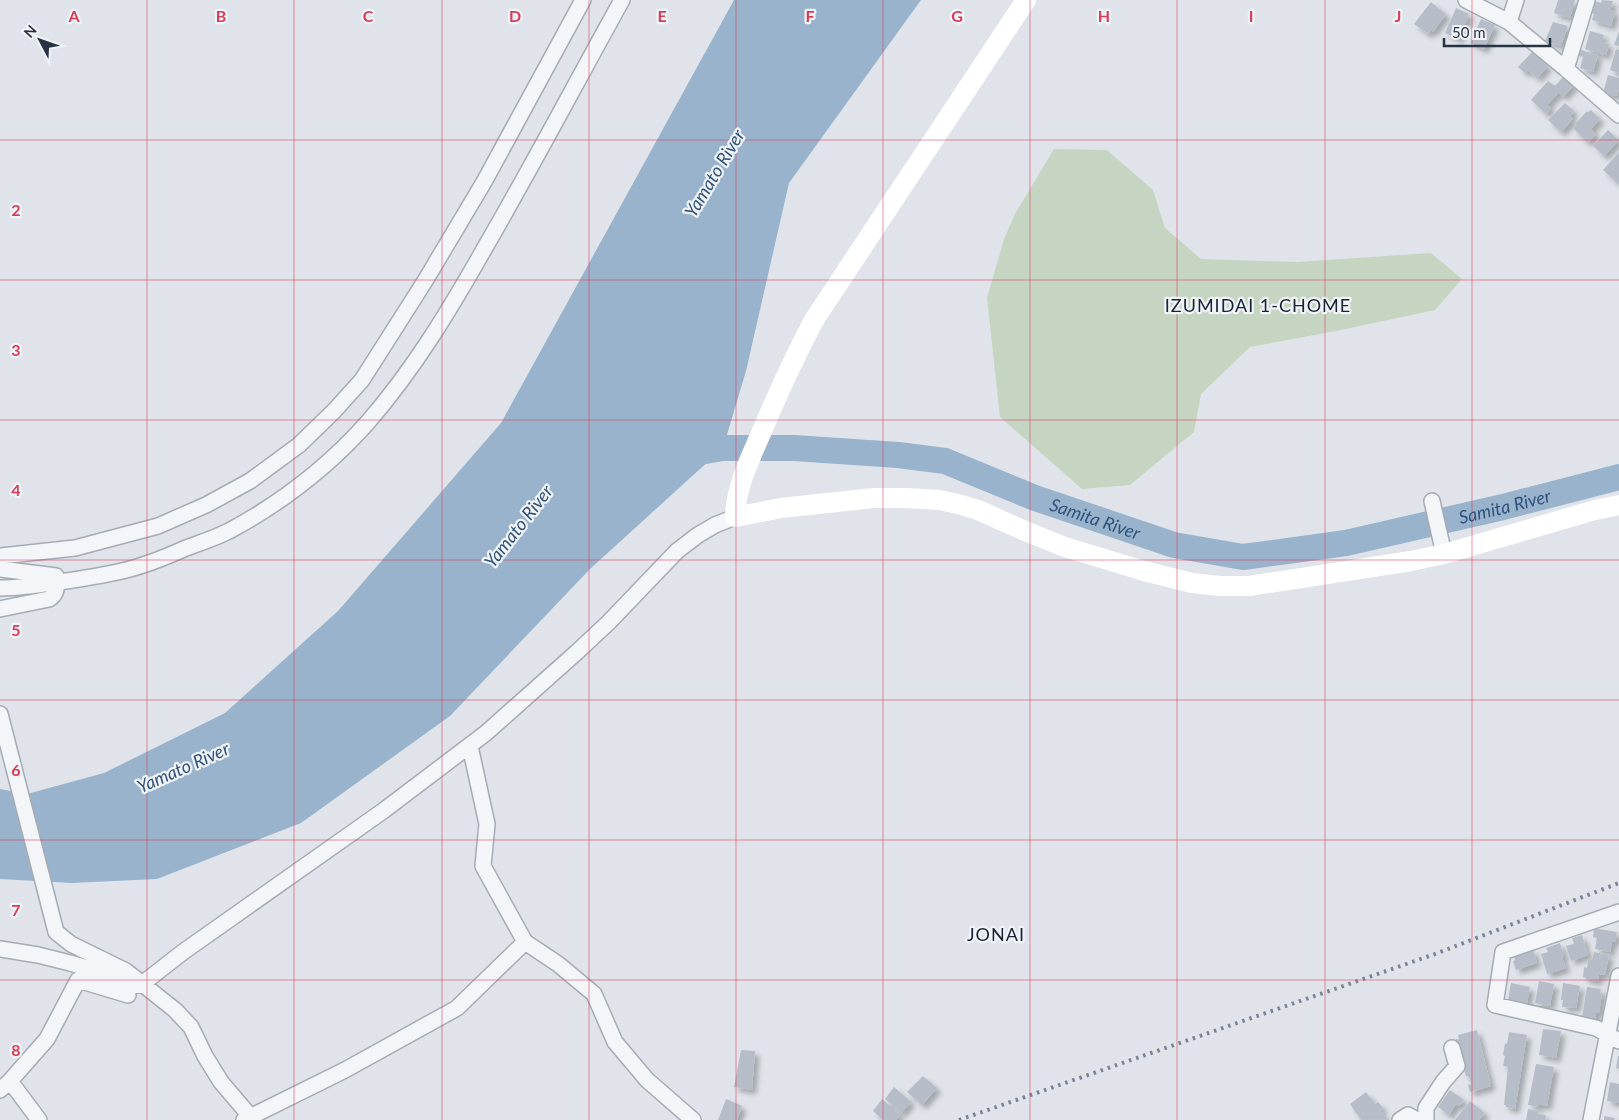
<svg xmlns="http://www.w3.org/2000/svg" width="1619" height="1120" font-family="Lato,sans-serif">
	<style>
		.green { fill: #c6d5c1 }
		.water { fill: #99b3cd }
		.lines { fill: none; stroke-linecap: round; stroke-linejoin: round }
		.river { stroke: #99b3cd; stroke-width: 26 }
		.building { fill: #b7bdc8; filter: url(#shadow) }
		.street-casing { stroke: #a5abb5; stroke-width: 18 }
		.street { stroke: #f3f5f8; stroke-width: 15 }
		.secondary { stroke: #fff; stroke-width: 20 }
		.rail { stroke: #788495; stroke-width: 4; stroke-dasharray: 2.5 5; stroke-linecap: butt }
		.grid { fill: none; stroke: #d83d58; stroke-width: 1; stroke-opacity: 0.55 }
		.labels { text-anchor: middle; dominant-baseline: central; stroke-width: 4.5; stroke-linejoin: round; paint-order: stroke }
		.water-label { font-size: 18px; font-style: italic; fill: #2f527a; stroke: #f0f3f7 }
		.neighbourhood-label { font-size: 18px; letter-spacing: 1px; fill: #1a2334; stroke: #f0f3f7 }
		.grid-label { font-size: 16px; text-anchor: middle; font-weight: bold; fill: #d83d58; stroke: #f0f3f7; stroke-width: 4.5; stroke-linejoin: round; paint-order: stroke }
	</style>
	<defs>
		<filter id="shadow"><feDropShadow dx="4.5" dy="4.5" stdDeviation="2.5" flood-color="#0004"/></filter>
	</defs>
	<rect width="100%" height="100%" fill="#e0e4ea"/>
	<!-- green -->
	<path class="green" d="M1054,149L1107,150L1153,190L1165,228L1201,259L1297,262L1431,253L1462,279L1435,310L1336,331L1250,347L1201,394L1194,432L1130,485L1082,489L1000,417L987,298L1004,239L1015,214Z"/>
	<!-- water -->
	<path class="water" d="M734,0H921L789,183L746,371L723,448L590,569L450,716L301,823L157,879L72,883L0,879V789L27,794L104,773L225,713L338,611L501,423Z"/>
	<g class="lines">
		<!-- river -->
		<path class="river" id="s1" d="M688,454L723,448H794L898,455L945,461L1035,498L1174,545L1243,557L1346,543L1503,507L1619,477"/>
	</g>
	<!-- building -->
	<path class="building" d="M1558,0H1575L1570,18L1554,13Z
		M1602,0L1613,1L1610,10L1615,12L1611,26L1592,20L1594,14L1592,13L1595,1L1601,3Z
		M1431,2L1446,14L1433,32L1431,30L1428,34L1414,24Z
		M1456,8L1469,14L1459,39L1445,33Z
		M1481,19L1495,25L1484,49L1470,43Z
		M1553,22L1568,26L1561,46L1545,41Z
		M1590,31L1604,35L1602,42L1609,44L1606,55L1585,49Z
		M1619,31V46L1614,45Z
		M1616,49L1619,50V73L1610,70Z
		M1581,50L1598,55L1593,72L1580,68L1583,57L1579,56Z
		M1532,52L1548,66L1537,78L1528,70L1525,73L1518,67Z
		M1608,75L1619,78V89L1617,96L1603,93Z
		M1564,76L1574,85L1563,97L1559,92L1547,105L1551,108L1546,114L1531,100L1548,81L1555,86Z
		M1565,103L1574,111L1570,116L1573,119L1561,132L1548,120Z
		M1591,110L1600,119L1591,129L1596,134L1588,143L1573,128L1576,125L1575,124L1587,111L1588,112Z
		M1608,130L1619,140L1604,156L1593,146Z
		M1619,152V185L1603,170Z
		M1594,928L1617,932L1615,942L1612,941L1610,952L1595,949L1597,938L1593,937Z
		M1582,935L1588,955L1571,961L1566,946L1574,944L1572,938Z
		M1560,943L1564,956L1562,957L1566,968L1547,974L1541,954L1548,952L1546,948Z
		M1533,949L1537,963L1516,970L1513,961L1515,960L1514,957Z
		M1594,952L1609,955L1605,975L1599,974L1598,981L1586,979V978L1583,977L1584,967L1587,968L1588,960H1592Z
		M1539,981L1554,984L1550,1006L1535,1003Z
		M1511,983L1530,987L1527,1003L1508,1000Z
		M1563,983L1580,986L1576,1008L1562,1007L1563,1000H1561Z
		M1587,987L1601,989L1600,993H1602L1599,1013H1596L1595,1019L1582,1017Z
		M1543,1029L1561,1031L1556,1058L1539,1055Z
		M1477,1030L1491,1086L1470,1092L1468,1085L1471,1084L1469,1076H1466L1462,1062H1465L1462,1053L1459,1054L1456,1039H1459L1458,1035Z
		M1509,1032L1527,1035L1515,1109L1506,1107V1105H1504L1508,1067L1503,1066L1505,1056L1503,1055L1505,1043L1507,1044Z
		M741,1050L755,1051L752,1090L734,1087Z
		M1618,1056H1619V1069L1616,1068Z
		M1536,1064L1554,1067L1547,1106L1539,1104V1107L1528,1105Z
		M923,1076L937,1088L922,1105L907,1092Z
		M1610,1082L1619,1084V1103L1607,1101Z
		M894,1087L911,1102L901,1113L885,1099Z
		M1450,1090L1464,1100L1459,1106L1456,1104L1449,1115L1438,1107Z
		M1366,1092L1375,1104L1378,1102L1383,1108L1380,1110L1387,1119L1361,1120L1350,1104Z
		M726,1099L742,1106L737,1120H718Z
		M882,1099L900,1115L896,1120H883L873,1111Z
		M1470,1101L1485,1113L1479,1120H1455Z
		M1528,1109L1539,1111L1538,1114L1546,1115L1545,1120H1526Z
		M1604,1116L1615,1118L1614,1120H1604Z"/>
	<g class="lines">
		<!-- street casing -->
		<g class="street-casing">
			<path id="street" d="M1466,0L1509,22L1566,69L1619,115
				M1509,22L1516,0
				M1566,69L1587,0
				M1432,501L1444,554
				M0,556L75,548L158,526L206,505L250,481L299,445L334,411L362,380L425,281L484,182L583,0
				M0,569L56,576C56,585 59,593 49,599L0,609
				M0,588C20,588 39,585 59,582C80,579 101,576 122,571C144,566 166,557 186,548C200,543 215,538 229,531C281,503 329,466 368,422C415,368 452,306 487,244C534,163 577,81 622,0
				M0,714L56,932L71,944L126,971L175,1010L191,1027L205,1056L221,1082L250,1116
				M470,746L487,824L483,866L525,942L558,964L594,994L615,1042L647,1080L693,1120
				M1619,912L1503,952L1495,1005L1596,1028L1619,1041
				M0,949L38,955L70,963L90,969L123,984L131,986L142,984L183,952L383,811L486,733L577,652L609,622L677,551L698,535L715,525L735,517
				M10,1081L39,1120
				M0,1090L10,1081L47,1039L78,980L128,995
				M244,1120L345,1070L457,1008L525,942
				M1400,1120L1408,1115L1417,1120
				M1426,1120V1108L1443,1082L1457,1066L1452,1048
				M1591,1120L1619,976"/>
		</g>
		<!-- street -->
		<use href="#street" class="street"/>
		<!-- secondary -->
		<path class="secondary" d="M1026,0L814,320C795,356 778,393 762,431C750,459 736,486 735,517L781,508L874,498H905L940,500L958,504L978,510L1025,531L1065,547L1144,571L1192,583L1219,586H1249L1411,561L1444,554L1595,510L1619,505"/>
		<!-- rail -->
		<path class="rail" d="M959,1120L1435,954L1619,883"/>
	</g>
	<!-- grid -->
	<path class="grid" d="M147,0V1120M294,0V1120M442,0V1120M589,0V1120M736,0V1120M883,0V1120M1030,0V1120M1177,0V1120M1325,0V1120M1472,0V1120M0,140H1619M0,280H1619M0,420H1619M0,560H1619M0,700H1619M0,840H1619M0,980H1619"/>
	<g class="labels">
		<!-- water labels -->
		<g class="water-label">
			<text transform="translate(714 173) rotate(-59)">Yamato River</text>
			<text stroke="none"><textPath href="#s1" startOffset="839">Samita River</textPath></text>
			<text stroke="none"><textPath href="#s1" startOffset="419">Samita River</textPath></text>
			<text transform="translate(518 526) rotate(-52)">Yamato River</text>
			<text transform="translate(183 767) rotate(-24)">Yamato River</text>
		</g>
		<!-- neighbourhood labels -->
		<g class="neighbourhood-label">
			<text x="1258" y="305">IZUMIDAI 1-CHOME</text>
			<text x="996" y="934">JONAI</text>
		</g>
	</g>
	<g class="grid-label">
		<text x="74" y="22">A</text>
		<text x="221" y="22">B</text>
		<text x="368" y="22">C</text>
		<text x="515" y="22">D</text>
		<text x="662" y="22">E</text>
		<text x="810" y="22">F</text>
		<text x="957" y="22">G</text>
		<text x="1104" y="22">H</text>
		<text x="1251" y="22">I</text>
		<text x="1398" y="22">J</text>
		<text x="16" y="216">2</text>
		<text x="16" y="356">3</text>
		<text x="16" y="496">4</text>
		<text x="16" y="636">5</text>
		<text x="16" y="776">6</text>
		<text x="16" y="916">7</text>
		<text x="16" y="1056">8</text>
	</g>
	<!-- north arrow -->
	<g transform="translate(40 40) rotate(311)" stroke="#f0f3f7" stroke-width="4" paint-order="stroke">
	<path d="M0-4L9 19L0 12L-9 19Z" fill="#273243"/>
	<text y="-8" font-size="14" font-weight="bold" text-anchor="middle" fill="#273243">N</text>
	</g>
	<!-- scale -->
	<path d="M1444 38v8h106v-8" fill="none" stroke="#273243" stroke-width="2.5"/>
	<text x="1452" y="38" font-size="15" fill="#273243" stroke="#f0f3f7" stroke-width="4" paint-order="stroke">50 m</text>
</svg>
